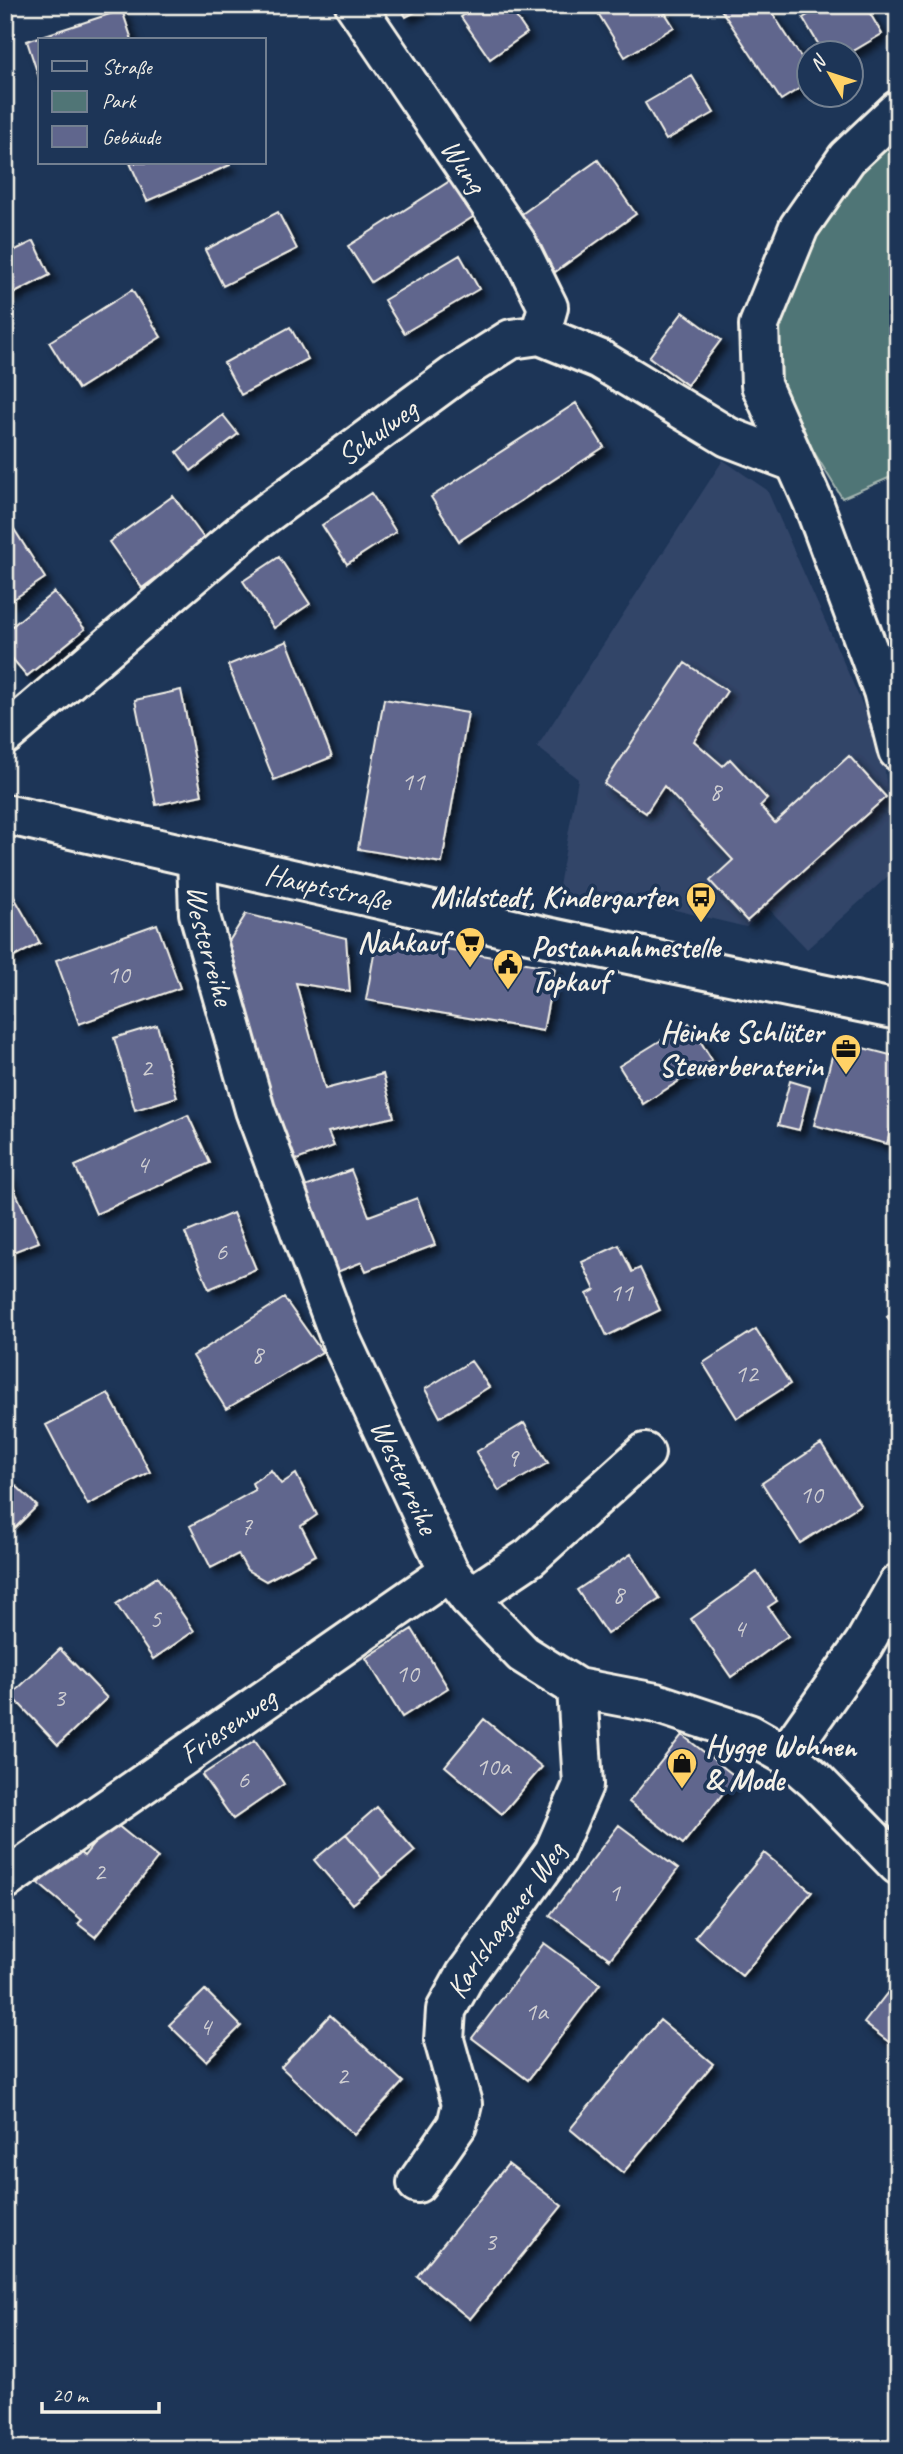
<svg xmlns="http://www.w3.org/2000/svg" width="903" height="2454" font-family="Caveat,sans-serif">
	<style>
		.built { fill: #314467 }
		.green { fill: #507576; stroke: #a2b3af; stroke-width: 2 }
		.building { fill: #60668d; stroke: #f4f1e8; stroke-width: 2; filter: url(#shadow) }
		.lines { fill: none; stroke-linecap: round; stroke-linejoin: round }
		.minor-casing { stroke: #f4f1e8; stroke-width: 44 }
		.tertiary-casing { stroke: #f4f1e8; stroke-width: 44 }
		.minor { stroke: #1d3557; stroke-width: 38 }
		.tertiary { stroke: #1d3557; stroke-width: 38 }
		.labels { text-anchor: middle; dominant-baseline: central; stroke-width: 7; stroke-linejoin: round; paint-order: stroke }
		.number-label { font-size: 26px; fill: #cfced1 }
		.street-label { font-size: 30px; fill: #f4f1e8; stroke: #1d3557 }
		.poi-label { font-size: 30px; font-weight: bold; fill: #f4f1e8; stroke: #1d3557; text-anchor: end }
	</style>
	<defs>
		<filter id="shadow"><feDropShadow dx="6" dy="6" stdDeviation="3.5" flood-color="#0009"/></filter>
	</defs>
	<rect width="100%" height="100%" fill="#1d3557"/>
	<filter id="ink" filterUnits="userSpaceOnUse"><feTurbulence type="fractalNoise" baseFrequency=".0143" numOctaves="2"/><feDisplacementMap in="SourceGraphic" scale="14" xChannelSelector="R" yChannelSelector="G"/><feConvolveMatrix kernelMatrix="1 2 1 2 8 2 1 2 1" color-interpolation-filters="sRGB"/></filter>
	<g filter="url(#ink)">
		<!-- built -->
		<path class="built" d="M723,460L767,490L883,751L895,870L807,949L768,908L746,927L650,904L556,903L578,779L537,747Z"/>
		<!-- green -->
		<path class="green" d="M898,134V474L842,498L775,388V304L809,223Z"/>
		<!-- building -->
		<path class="building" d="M399,5H428L406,17Z
			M479,5H508L527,33L490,59L461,17Z
			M593,5H660L674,27L625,57Z
			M718,5H767L808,68V83L781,100Z
			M824,5H865L882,34L850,53L823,52L803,18Z
			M122,10L132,40H40V81L27,41Z
			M692,76L714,113L666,140L645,103Z
			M598,160L636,214L555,272L516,218Z
			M130,163H230V165L147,201Z
			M453,179L476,215L371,282L348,246Z
			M278,212L297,249L223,286L205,250Z
			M34,241L50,275L5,298V255Z
			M460,255L479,289L404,333L384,300Z
			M132,290L161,337L78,389L49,342Z
			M683,312L721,340L687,385L649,357Z
			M290,327L308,359L241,395L224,363Z
			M576,403L604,447L459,541L431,497Z
			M223,415L238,434L191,471L177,452Z
			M371,493L396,532L347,564L322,525Z
			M173,496L206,541L142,588L109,542Z
			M14,529L45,578L8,603L5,599V535Z
			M279,557L310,604L274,628L243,581Z
			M54,592L85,629L27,676L5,650V632Z
			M287,641L332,757L274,780L228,665Z
			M685,663L727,691L694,741L723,766L730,759L767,799L760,806L775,823L849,756L886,797L747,921L710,881L733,860L664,786L646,813L604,784Z
			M181,690L202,795L156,805L135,700Z
			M384,699L468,713L442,863L358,849Z
			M13,895L40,943L5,962V900Z
			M246,914L346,938L350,992L296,983L325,1089L383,1074L394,1117L328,1132L334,1146L286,1164L218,959Z
			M157,924L180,988L79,1024L56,960Z
			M377,937L555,968L543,1031L366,1000Z
			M689,1023L712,1060L643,1104L619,1066Z
			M157,1025L177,1097L135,1110L114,1038Z
			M836,1041L898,1057V1100L887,1144L814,1125Z
			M790,1081L810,1087L799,1130L778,1125Z
			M188,1115L210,1163L96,1214L75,1166Z
			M5,1170L39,1242L5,1255Z
			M351,1170L369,1216L417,1198L435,1245L366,1271L362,1262L337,1272L305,1187Z
			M233,1213L256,1269L209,1289L185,1233Z
			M619,1245L632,1272L640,1268L660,1310L607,1336L587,1294L595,1290L582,1262Z
			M284,1298L322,1352L226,1409L193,1356Z
			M898,1308V1330L887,1317Z
			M756,1329L790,1384L737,1418L703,1363Z
			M471,1361L489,1387L440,1417L425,1389Z
			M108,1393L150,1472L88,1505L46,1425Z
			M524,1423L548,1463L499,1491L476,1452Z
			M821,1444L860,1505L800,1543L762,1483Z
			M271,1470L281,1484L296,1474L317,1515L301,1526L316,1555L266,1581L247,1570L238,1554L211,1568L190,1526L255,1490L252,1483Z
			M5,1475L37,1506L15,1528L5,1519Z
			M631,1554L660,1599L607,1634L577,1590Z
			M757,1572L777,1601L768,1607L788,1636L731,1677L691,1619Z
			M157,1577L194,1631L153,1659L116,1604Z
			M412,1629L448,1688L402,1717L366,1658Z
			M60,1649L107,1698L58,1745L11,1695Z
			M484,1719L542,1767L502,1814L445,1766Z
			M682,1735L736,1777L683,1844L629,1802Z
			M255,1740L284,1784L233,1819L202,1775Z
			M377,1807L415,1851L383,1878L346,1834Z
			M112,1821L158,1858L95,1937L78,1924L82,1920L39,1884L70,1845L84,1856Z
			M619,1825L678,1869L610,1959L550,1915Z
			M346,1834L383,1878L352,1904L314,1860Z
			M764,1853L812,1892L742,1976L695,1937Z
			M544,1943L600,1984L528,2080L472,2038Z
			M898,1979V2049L864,2023Z
			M205,1990L241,2026L206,2061L169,2025Z
			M330,2015L403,2082L354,2135L281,2067Z
			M660,2020L713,2064L623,2173L570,2129Z
			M508,2164L562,2206L470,2319L417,2276Z"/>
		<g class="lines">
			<!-- minor casing -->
			<g class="minor-casing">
				<g id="minor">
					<path id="s1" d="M355,5L517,244L548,307L540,335"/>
					<path d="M898,110L847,158L799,227L759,325L761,385L813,502L883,691L898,751"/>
					<path id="s2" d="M5,735L252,524L456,374L511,339L540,335L599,359L728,437L794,462"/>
					<path id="s3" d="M197,858L199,913L255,1110L341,1340L449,1572L469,1598L523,1654L577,1688L656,1703L749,1734L786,1755L815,1780L898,1865"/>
					<path d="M469,1598L530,1557L645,1453"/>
					<path d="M786,1755L864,1644L898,1584"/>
					<path id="s4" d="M5,1880L449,1572"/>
					<path id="s5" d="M417,2183L457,2125L462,2104L444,2040L446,2010L466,1974L554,1852L583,1785L577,1688"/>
				</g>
			</g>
			<!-- tertiary casing -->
			<g class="tertiary-casing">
				<g id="tertiary">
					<path id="s6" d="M5,814L547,937L898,1010"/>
				</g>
			</g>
			<!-- minor -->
			<use href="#minor" class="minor"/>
			<!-- tertiary -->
			<use href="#tertiary" class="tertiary"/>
		</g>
	</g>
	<!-- icons -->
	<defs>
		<g id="bus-pin" transform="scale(1.575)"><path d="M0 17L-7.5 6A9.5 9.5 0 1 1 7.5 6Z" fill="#ffd166" stroke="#1d3557"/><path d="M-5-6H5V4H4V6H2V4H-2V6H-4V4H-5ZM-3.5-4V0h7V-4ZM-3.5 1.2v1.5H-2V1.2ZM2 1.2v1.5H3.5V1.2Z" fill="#111"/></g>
		<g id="supermarket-pin" transform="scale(1.575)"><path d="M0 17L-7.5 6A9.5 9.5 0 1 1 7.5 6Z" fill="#ffd166" stroke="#1d3557"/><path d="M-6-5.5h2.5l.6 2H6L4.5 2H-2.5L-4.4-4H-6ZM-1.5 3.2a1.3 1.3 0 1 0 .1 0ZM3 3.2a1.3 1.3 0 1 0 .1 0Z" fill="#111"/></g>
		<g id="civic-pin" transform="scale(1.575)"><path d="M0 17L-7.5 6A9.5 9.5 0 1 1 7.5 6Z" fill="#ffd166" stroke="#1d3557"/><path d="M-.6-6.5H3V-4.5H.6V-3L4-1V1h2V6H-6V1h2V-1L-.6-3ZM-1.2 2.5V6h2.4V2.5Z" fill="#111"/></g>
		<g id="office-pin" transform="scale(1.575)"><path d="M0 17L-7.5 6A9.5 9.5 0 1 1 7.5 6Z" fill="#ffd166" stroke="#1d3557"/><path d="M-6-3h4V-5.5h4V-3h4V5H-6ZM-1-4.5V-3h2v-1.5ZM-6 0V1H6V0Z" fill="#111"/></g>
		<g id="shop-pin" transform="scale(1.575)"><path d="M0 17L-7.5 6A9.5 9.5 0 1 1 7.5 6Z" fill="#ffd166" stroke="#1d3557"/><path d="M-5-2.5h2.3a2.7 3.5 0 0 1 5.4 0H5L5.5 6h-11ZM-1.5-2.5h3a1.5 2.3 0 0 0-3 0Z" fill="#111"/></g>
	</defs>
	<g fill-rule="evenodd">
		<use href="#bus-pin" x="701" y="897"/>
		<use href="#supermarket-pin" x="470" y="942"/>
		<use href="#civic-pin" x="508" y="964"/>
		<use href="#office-pin" x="846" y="1049"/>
		<use href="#shop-pin" x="682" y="1763"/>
	</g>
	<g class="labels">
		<!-- number labels -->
		<g class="number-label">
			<text x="413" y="781">11</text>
			<text x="715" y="791">8</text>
			<text x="118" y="974">10</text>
			<text x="146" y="1067">2</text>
			<text x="142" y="1164">4</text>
			<text x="221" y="1251">6</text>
			<text x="621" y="1292">11</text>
			<text x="257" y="1354">8</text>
			<text x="746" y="1373">12</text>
			<text x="512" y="1457">9</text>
			<text x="811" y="1494">10</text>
			<text x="246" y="1526">7</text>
			<text x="618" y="1594">8</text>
			<text x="155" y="1618">5</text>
			<text x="739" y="1628">4</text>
			<text x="407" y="1673">10</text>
			<text x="59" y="1697">3</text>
			<text x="493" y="1766">10a</text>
			<text x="243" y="1779">6</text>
			<text x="99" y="1871">2</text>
			<text x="614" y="1892">1</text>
			<text x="536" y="2011">1a</text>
			<text x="205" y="2026">4</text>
			<text x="342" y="2075">2</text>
			<text x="490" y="2241">3</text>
		</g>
		<!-- street labels -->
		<g class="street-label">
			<text stroke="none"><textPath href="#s1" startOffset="194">Wung</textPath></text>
			<text stroke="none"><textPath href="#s2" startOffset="480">Schulweg</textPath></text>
			<text stroke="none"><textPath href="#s6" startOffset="331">Hauptstraße</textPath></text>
			<text stroke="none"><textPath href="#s3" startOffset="89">Westerreihe</textPath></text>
			<text stroke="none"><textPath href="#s3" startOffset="656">Westerreihe</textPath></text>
			<text stroke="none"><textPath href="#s4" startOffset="271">Friesenweg</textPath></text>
			<text stroke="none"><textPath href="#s5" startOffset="296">Karlshagener Weg</textPath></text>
		</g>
		<!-- poi labels -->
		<g class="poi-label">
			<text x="678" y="897">Mildstedt, Kindergarten</text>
			<text x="447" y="942">Nahkauf</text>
			<text x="531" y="947" text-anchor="start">Postannahmestelle<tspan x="531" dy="34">Topkauf</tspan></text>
			<text x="823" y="1032">Heinke Schlüter<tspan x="823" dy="34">Steuerberaterin</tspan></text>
			<text x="705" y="1746" text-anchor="start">Hygge Wohnen<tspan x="705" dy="34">&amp; Mode</tspan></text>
		</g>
	</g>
	<!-- margin -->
	<rect width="903" height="2454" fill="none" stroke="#1d3557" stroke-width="28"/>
	<rect x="14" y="14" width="875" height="2426" fill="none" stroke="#f4f1e8" stroke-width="2.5" filter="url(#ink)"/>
	<!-- legend -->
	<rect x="38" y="38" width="228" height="126" fill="#1d3557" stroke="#738091" stroke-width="2"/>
	<rect x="52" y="61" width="35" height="10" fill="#1d3557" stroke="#738091" stroke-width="2"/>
	<text x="102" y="74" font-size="21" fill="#f4f1e8">Straße</text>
	<rect x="52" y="91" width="35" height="21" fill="#507576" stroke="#738091" stroke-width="2"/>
	<text x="102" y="108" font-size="21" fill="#f4f1e8">Park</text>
	<rect x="52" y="126" width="35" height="21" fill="#60668d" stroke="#738091" stroke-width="2"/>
	<text x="102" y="144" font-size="21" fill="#f4f1e8">Gebäude</text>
	<!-- north arrow -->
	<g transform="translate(830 74) rotate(309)"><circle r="33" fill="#1d3557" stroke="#738091" stroke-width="2"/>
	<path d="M0-5L12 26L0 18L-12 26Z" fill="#ffd166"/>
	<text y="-10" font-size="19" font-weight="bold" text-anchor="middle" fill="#f4f1e8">N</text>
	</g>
	<!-- scale -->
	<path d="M42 2402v10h117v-10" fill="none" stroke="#f4f1e8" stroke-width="3.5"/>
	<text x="52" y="2402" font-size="21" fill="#f4f1e8" stroke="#1d3557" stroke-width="5" paint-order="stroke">20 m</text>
</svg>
